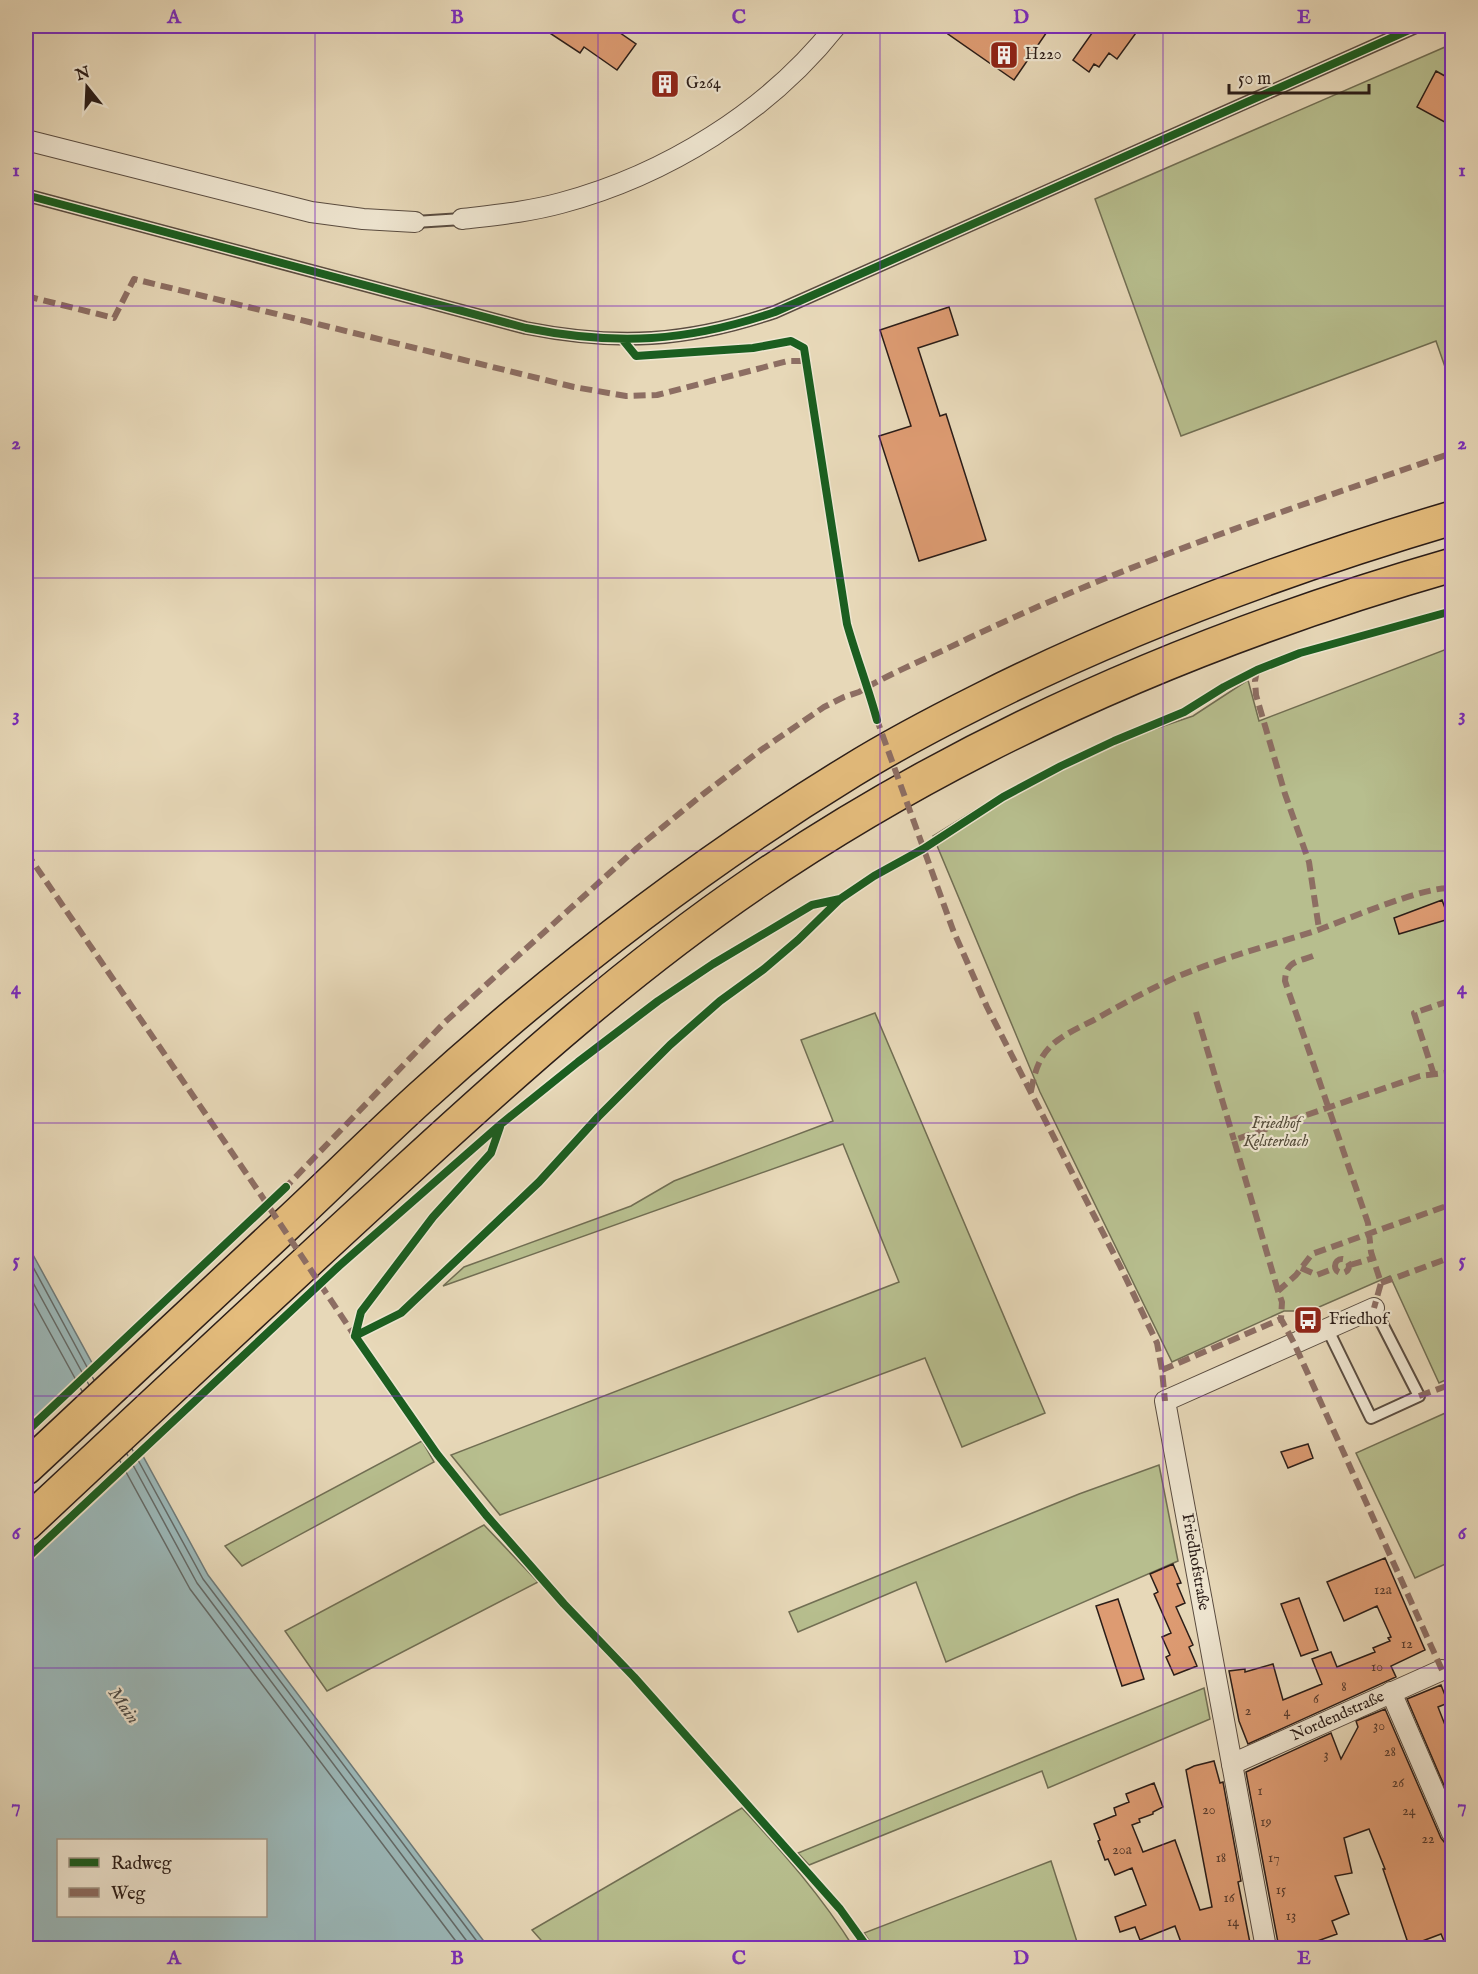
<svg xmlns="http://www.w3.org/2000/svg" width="1478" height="1974" font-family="'IM FELL English',serif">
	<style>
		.green { fill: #b7be8e; stroke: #716e53; stroke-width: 1.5 }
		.water { fill: #9bb8b9; stroke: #6e7a79; stroke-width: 1.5; fill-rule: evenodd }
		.pier { fill: #e7d8b8 }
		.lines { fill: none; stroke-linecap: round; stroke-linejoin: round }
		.shore { stroke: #636a68; stroke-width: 1.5 }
		.building { fill: #dd9b72; stroke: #2b1d18; stroke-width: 1.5 }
		.service-casing { stroke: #5a4c40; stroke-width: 14 }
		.minor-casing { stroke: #5a4c40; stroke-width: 22 }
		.trunk-casing { stroke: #2b1d18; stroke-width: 36 }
		.service { stroke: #efe6d1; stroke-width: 10 }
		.minor { stroke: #efe6d1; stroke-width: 20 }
		.trunk { stroke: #e4bc7c; stroke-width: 33 }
		.quiet { stroke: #8d6e63; stroke-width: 6; stroke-dasharray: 12 6; stroke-linecap: butt }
		.cycleway-casing { stroke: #efe6d1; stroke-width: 11 }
		.cycleway { stroke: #1b5e20; stroke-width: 8 }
		.grid { fill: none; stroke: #7b2cbf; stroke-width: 1.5; stroke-opacity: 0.55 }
		.labels { text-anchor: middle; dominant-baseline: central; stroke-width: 4.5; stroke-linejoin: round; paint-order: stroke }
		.number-label { font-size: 14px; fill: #583c2e }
		.poi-label { font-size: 16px; fill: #2b1d18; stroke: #efe6d1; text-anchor: start }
		.park-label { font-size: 16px; font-style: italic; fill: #554d3b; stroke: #efe6d1 }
		.street-label { font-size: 16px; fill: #2b1d18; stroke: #efe6d1 }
		.water-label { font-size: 18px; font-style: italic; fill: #4d4c48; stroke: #efe6d1 }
		.neatline { fill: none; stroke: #7b2cbf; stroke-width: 2 }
		.grid-label { font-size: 20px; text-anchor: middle; font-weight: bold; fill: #7b2cbf }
	</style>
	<rect width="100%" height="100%" fill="#e7d8b8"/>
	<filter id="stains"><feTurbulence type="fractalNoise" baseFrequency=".00333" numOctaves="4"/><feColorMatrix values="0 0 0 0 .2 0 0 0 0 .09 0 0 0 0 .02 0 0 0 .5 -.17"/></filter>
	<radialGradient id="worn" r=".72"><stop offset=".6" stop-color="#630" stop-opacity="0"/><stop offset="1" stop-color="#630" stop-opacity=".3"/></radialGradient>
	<!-- green -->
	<path class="green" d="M1452,44V387L1436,341L1181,436L1095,199Z
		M1452,647V1377L1439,1383L1390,1276L1310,1311H1284L1172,1362L1040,1092L933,836L1001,794L1063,770L1131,737L1193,716L1248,680L1259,721Z
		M875,1013L1045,1413L962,1447L925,1358L500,1515L451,1455L899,1282L843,1144L443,1286L464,1267L631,1206L674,1181L833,1121L801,1040Z
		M1452,1410V1561L1415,1578L1356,1453Z
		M422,1441L434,1462L242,1566L225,1546Z
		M1159,1465L1178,1561L946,1662L916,1582L798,1632L789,1612L1079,1494Z
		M484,1525L538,1582L327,1691L285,1631Z
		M1204,1688L1210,1719L1048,1788L1042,1771L809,1865L798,1853Z
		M742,1808C783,1852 822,1897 854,1948H548L532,1930Z
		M1051,1861L1079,1948H874L864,1933Z"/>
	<!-- water -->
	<path class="water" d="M26,1242L208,1575L489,1948H30L26,1941ZM58,1840H266V1916H58Z"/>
	<!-- pier -->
	<path class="pier" d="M94,1360L146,1455L26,1567V1424Z"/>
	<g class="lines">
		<!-- shore -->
		<path class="shore" d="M26,1254L94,1380
			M26,1270L89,1385
			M26,1289L82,1391
			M132,1449L203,1579L482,1948
			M127,1454L197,1583L472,1948
			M120,1461L190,1589L461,1948"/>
	</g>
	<!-- building -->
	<path class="building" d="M539,26H610L636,44L617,70L584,47L580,53Z
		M954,26H1051L1014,80L948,34Z
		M1097,26H1141L1117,59L1109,53L1099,67L1094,64L1089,72L1073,60Z
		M1436,71L1452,80V126L1417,107Z
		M949,307L958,335L918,348L940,416L946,414L986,540L919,561L879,436L911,426L880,330Z
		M1442,900L1449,919L1399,934L1394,918Z
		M1308,1444L1313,1458L1288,1468L1281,1452Z
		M1385,1558L1425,1650L1391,1666L1396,1677L1248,1744L1239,1721L1229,1671L1245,1669V1672L1273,1664L1283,1700L1322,1684L1312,1659L1331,1652L1337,1667L1375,1652L1373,1648L1390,1641L1388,1638L1391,1637L1377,1606L1344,1621L1327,1582Z
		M1173,1564L1181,1583L1177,1584L1185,1603L1176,1607L1193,1645L1189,1647L1197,1666L1174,1675L1166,1657L1170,1655L1162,1637L1171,1633L1154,1594L1158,1592L1150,1574Z
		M1299,1598L1318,1650L1301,1656L1281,1604Z
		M1118,1599L1144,1679L1122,1686L1096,1606Z
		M1441,1685L1448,1703L1438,1707L1452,1743V1804L1407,1699Z
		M1385,1709L1441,1838L1445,1843L1452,1845V1948H1447L1441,1934L1409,1946L1383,1869H1385L1369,1829L1344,1838L1352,1873L1335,1876L1349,1914L1332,1921L1337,1934L1298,1948H1279L1246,1772L1331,1733L1341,1759L1358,1727L1356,1721Z
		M1214,1761L1220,1783L1223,1782L1241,1881L1238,1882L1250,1943L1225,1948L1224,1941L1204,1948H1191L1189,1943L1182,1945L1175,1926L1140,1940L1135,1927L1120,1932L1115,1917L1146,1905L1132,1868L1115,1875L1108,1859L1105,1860L1098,1841L1100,1840L1094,1824L1116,1815L1114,1808L1129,1802L1126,1794L1154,1783L1163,1807L1153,1812V1814L1139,1819L1140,1822L1132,1825L1143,1852L1175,1840L1200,1910L1212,1907L1186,1770L1194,1766Z"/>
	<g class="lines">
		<!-- service casing -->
		<g class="service-casing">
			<path id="service" d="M26,195L526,328C617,346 687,342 775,312L1418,26
				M415,222L462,219
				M1327,1328L1371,1418L1419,1396L1374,1308"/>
		</g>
		<!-- minor casing -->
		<g class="minor-casing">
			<g id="minor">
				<path d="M26,140L311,212L363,219L415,222"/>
				<path d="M462,219C495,215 528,212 561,203C666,175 768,112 836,26"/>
				<path d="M1391,1692L1452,1833"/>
				<path id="s1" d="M1232,1764L1442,1670"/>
				<path d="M1266,1948L1165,1401L1374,1308"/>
			</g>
		</g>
		<!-- trunk casing -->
		<g class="trunk-casing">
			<path id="trunk" d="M26,1468C113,1387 200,1305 287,1224C332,1182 375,1139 420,1098C552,978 699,864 851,771C893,745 937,722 981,700C1132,624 1290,566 1452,518
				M26,1524C153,1405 281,1285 410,1167C520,1066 631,967 754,883C968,737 1205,636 1452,565"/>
		</g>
		<!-- service -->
		<use href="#service" class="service"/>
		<!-- minor -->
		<use href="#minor" class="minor"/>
		<!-- trunk -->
		<use href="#trunk" class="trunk"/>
		<!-- quiet -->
		<path class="quiet" d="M26,296L114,318L134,279L574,387L626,396L657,395L788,361H807
			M1257,670L1255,681L1256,695L1285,794L1309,862L1319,929
			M876,717L953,930L987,1007L1120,1266L1157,1343L1162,1370L1165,1401
			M26,852L259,1192L356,1338
			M1313,956C1297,962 1286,961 1285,981L1368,1223L1371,1252L1381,1283L1374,1308
			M1196,1012L1234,1140
			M1434,1075L1414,1013L1452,1000
			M1031,1091C1035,1070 1040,1053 1058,1040C1069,1032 1082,1026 1094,1020C1122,1004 1150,989 1179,976C1224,957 1272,945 1318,930C1343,921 1432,883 1452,889
			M283,1190L445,1022L637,848L702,795L761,750L824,707L844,697L859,692C894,671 933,656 969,638C1125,564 1289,509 1452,453
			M1447,1206L1452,1222
			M1335 1266a7 7 0 1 1 14 0a7 7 0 1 1-14 0Z
			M1350,1265L1373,1258
			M1301,1268L1317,1275L1335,1268
			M1381,1283L1452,1257
			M1278,1291L1234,1140L1420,1076L1452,1072
			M1162,1370L1281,1319
			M1419,1396L1452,1384
			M1442,1670L1294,1343L1281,1319L1282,1302L1278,1291L1296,1275L1312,1254L1452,1204"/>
		<!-- cycleway casing -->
		<g class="cycleway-casing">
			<path id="cycleway" d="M26,195L526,328C617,346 687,342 775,312L1418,26
				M623,340L636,356L753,348L791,341L804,348L847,624C856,656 868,687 877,720
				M355,1336L401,1313L539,1182L598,1117L670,1045L720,1001L764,969L798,940L840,899L874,876L923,849L1003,797L1061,766L1114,741L1184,712L1224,687L1257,670L1300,653L1452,611
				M355,1336L437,1454L486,1515L564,1604L634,1677L840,1909L868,1948
				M355,1336L361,1312L433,1217L491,1153L500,1127
				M26,1432L286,1187
				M26,1559L339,1266L501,1124L578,1062L658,1001L713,964L812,905L840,899"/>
		</g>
		<!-- cycleway -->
		<use href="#cycleway" class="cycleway"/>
	</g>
	<!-- grid -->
	<path class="grid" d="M315,26V1948M598,26V1948M880,26V1948M1163,26V1948M26,306H1452M26,578H1452M26,851H1452M26,1123H1452M26,1396H1452M26,1668H1452"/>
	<!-- icons -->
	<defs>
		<g id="building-square" transform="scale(1.5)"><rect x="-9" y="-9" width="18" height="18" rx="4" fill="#8f2418" stroke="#efe6d1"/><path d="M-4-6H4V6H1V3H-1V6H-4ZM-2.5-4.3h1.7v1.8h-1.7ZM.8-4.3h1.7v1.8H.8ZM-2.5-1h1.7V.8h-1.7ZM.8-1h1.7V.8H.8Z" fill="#fff"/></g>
		<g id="bus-square" transform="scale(1.5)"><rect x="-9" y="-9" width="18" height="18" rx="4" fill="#8f2418" stroke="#efe6d1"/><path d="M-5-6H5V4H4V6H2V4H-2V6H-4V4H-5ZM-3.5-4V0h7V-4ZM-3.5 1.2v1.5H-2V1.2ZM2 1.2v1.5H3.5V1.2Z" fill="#fff"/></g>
	</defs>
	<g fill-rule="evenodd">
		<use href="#building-square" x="1004" y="55"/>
		<use href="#building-square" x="665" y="84"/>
		<use href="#bus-square" x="1308" y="1320"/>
	</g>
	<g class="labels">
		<!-- number labels -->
		<g class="number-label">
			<text x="1383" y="1590">12a</text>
			<text x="1407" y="1644">12</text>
			<text x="1377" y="1667">10</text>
			<text x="1344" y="1687">8</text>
			<text x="1316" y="1699">6</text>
			<text x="1248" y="1711">2</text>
			<text x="1287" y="1712">4</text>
			<text x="1379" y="1726">30</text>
			<text x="1390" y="1752">28</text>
			<text x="1326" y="1755">3</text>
			<text x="1398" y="1783">26</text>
			<text x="1260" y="1791">1</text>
			<text x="1209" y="1810">20</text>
			<text x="1409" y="1811">24</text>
			<text x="1266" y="1822">19</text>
			<text x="1428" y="1839">22</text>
			<text x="1122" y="1850">20a</text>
			<text x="1221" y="1858">18</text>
			<text x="1274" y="1858">17</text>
			<text x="1281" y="1890">15</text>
			<text x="1229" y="1898">16</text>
			<text x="1291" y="1916">13</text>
			<text x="1233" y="1922">14</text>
		</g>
		<!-- poi labels -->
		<g class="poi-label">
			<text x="1025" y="55">H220</text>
			<text x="686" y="84">G264</text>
			<text x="1329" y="1320">Friedhof</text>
		</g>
		<!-- park labels -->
		<g class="park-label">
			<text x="1276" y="1124">Friedhof<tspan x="1276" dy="18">Kelsterbach</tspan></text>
		</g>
		<!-- street labels -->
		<g class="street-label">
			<text transform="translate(1195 1562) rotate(80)">Friedhofstraße</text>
			<text stroke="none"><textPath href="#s1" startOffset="116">Nordendstraße</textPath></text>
		</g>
		<!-- water labels -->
		<g class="water-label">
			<text transform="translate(123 1706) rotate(55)">Main</text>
		</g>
	</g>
	<!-- margin -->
	<rect width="1478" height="1974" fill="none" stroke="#e7d8b8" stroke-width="66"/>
	<!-- legend -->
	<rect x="57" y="1839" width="210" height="78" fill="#efe6d1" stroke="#a19687" stroke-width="1.5"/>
	<rect x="69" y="1858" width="30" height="9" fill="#1b5e20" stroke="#a19687" stroke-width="1.5"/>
	<text x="111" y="1869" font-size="18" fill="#2b1d18">Radweg</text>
	<rect x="69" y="1888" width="30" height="9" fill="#8d6e63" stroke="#a19687" stroke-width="1.5"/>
	<text x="111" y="1899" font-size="18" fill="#2b1d18">Weg</text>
	<!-- north arrow -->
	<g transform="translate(87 87) rotate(342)" stroke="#efe6d1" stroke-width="4.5" paint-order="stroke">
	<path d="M0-4.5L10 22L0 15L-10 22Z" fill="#2b1d18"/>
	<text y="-9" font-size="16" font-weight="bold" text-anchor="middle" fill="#2b1d18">N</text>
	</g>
	<!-- scale -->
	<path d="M1229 84v9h140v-9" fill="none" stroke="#2b1d18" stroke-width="3"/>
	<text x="1238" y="84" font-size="18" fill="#2b1d18" stroke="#efe6d1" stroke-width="4.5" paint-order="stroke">50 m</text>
	<rect x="33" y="33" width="1412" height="1908" class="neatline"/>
	<g class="grid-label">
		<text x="174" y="23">A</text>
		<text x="457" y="23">B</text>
		<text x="739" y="23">C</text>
		<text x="1021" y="23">D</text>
		<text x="1304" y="23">E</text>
		<text x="16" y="176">1</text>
		<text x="1462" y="176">1</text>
		<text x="16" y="449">2</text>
		<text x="1462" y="449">2</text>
		<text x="16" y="721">3</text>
		<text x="1462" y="721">3</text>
		<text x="16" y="994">4</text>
		<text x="1462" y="994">4</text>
		<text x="16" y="1266">5</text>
		<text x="1462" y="1266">5</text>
		<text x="16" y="1539">6</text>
		<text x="1462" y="1539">6</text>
		<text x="16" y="1812">7</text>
		<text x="1462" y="1812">7</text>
		<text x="174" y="1964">A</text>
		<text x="457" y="1964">B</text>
		<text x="739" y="1964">C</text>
		<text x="1021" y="1964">D</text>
		<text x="1304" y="1964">E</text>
	</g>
	<rect width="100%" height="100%" filter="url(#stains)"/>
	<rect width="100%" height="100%" fill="url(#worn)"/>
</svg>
